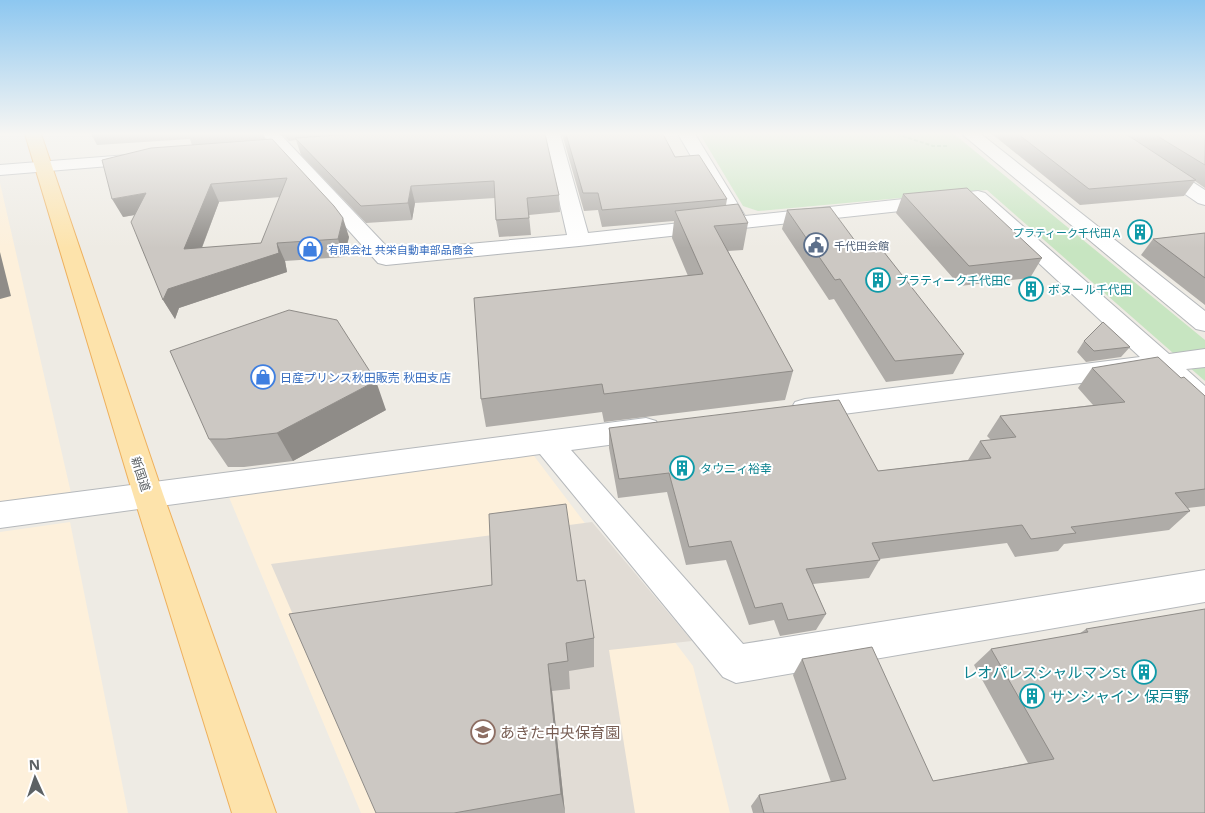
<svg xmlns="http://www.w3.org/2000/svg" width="1205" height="813" font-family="'Noto Sans','Noto Sans JP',sans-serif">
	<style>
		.commercial { fill: #fdf0db }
		.education { fill: #e1dcd5 }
		.green { fill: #c7e5c1 }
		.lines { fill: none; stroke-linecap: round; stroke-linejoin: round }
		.minor-casing { stroke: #b5b8bb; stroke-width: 2 }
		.primary-casing { stroke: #eeb05d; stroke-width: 2 }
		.path { stroke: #9ecba3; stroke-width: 2; stroke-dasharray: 4 2; stroke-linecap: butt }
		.minor { fill: #fff; fill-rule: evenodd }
		.primary { fill: #fde3ab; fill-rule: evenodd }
		.wall { fill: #afaca8; fill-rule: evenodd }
		.shaded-wall { fill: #8f8c88 }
		.building { fill: #ccc8c3; stroke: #8f8c88; fill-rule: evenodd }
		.labels { text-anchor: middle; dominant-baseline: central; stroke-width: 4; stroke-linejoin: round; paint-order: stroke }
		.far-culture-label { font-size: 11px; fill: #0d838f; stroke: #fff; text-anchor: end }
		.far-service-label { font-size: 11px; fill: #4e5e75; stroke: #fff; text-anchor: start }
		.far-shop-label { font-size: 11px; fill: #366cbe; stroke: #fff; text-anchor: start }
		.culture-label { font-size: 12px; fill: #0d838f; stroke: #fff; text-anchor: start }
		.shop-label { font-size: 12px; fill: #366cbe; stroke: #fff; text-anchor: start }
		.street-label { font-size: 12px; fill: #5c6164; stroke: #fff }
		.near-culture-label { font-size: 15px; fill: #0d838f; stroke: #fff; text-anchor: end }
		.near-education-label { font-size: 15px; fill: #785e54; stroke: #fff; text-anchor: start }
	</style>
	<rect width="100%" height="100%" fill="#eeebe4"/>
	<!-- commercial -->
	<path class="commercial" d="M0,183L71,493L0,502Z
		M528,448L693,666L730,813H361L226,490Z
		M70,522L128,813H0V532Z"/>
	<!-- education -->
	<path class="education" d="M592,522L692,641L609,650L635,813H379L271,564Z"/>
	<!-- green -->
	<path class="green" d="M700,134H954L1205,340V381L987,190L758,211L743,206Z"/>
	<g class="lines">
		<!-- minor casing -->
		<g class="minor-casing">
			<path id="minor" d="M262,134H280L391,251L567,235L544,134H560L588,233L727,218L678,134H695L745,216L978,191L985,193L1169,354L1205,349V367L1186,369L1205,386V411L1195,408L1157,373L805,419L795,416L791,409L795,402L805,399L1140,357L974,203L579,246L386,265L378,263Z
				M962,134H981L1205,311V331L1196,329Z
				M1098,134H1118L1205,190V205L1198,203Z
				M140,154L146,155L149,159L146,163L0,175V165Z
				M646,418L656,421L660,429L656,437L646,440L571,450L743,644L1205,570V602L736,683L723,677L540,454L0,528V502Z"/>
		</g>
		<!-- primary casing -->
		<g class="primary-casing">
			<path id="primary" d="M25,134H41L163,494L276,813H232L133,494Z"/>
		</g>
		<!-- path -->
		<path class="path" d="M897,134L933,146H948"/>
		<!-- minor -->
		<use href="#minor" class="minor"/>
		<!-- primary -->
		<use href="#primary" class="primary"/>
	</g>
	<!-- wall -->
	<path class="wall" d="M91,134H263L265,139L349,237L344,257L285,261L287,272L179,308L175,319L163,300L135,215L123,217L192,145L190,139L97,145ZM280,197L261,243L202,248L219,202Z
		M282,134H545L559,195L560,212L529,215L531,235L499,237L496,220L495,198L415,203L412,220L366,223L301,155L296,140L289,141Z
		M562,134H663L675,157L727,199L726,205L748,223L743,250L728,251L793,371L785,400L604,422L602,412L486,427L481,399L688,276L672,238L674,221L602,227L598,210L584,211Z
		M992,134H1205V188L1195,181L1184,196L1080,205Z
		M903,194L1042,258L1030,278L960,286L896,213Z
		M787,210L861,249L964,354L953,374L886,382L834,299L829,300L782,229Z
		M1205,233V305L1141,255L1153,239Z
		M1084,341L1130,347L1121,357L1086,362L1077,352Z
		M1092,368L1181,378L1205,396V506L1188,508L1190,511L1169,530L1064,544L1058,551L1015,557L1007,543L880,559L869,578L813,584L826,614L816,630L780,636L774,620L749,625L726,560L686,565L667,492L618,498L609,448V428L878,471L968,460L980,441L991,440L987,436L1000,416L1093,405L1078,388Z
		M386,410L293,461L244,467H228L209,439Z
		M577,581L594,638V667L569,671L570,689L552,691L565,813H376L492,585Z
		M1086,629L1205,813H753L751,806L759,795L831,782L793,675L802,659L933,781L1028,763L974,665L991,649L1079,634Z"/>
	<!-- shaded-wall -->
	<path class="shaded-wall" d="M211,184L219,202L194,268L184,249Z
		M411,186L415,203L412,220L408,203Z
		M146,193L156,211L123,217L112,199Z
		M343,218L349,237L344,257L338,239Z
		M277,243L285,261L287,272L179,308L175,319L163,300L168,289Z
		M0,252L11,296L0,299Z
		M376,381L386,410L293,461L277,433Z
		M548,664L552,691L565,813L561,794Z"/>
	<!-- building -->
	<path class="building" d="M351,134H545L559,195L527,198L529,218L496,220L494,181L411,186L408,203L361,206L295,138Z
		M566,134H663L675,157L699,155L727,199L602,210L598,193H583Z
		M1018,134H1126L1196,180L1089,189Z
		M1154,134H1205V165Z
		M272,139L334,206L343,218L338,239L277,243L279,253L168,289L163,300L131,222L146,193L112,199L102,160L151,148ZM287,178L261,243L184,249L211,184Z
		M967,188L1042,258L969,266L903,194Z
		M738,204L748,223L714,226L793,371L604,394L602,384L481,399L474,298L703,274L675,211Z
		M830,207L861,249L880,247L964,354L895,361L840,279L835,280L787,210Z
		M1205,233V278L1153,239Z
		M289,310L337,320L376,381L277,433L226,439H209L170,351Z
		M1103,322L1130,347L1094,351L1084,341Z
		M1158,357L1181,378L1184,377L1205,396V489L1175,493L1190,511L1071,527L1076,533L1031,539L1022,525L872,543L880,560L806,569L826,614L788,620L782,603L755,608L731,541L689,547L669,473L619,479L609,428L839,400L878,471L991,458L980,441L1016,437L1000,416L1125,402L1092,368Z
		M566,504L577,581L585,580L594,638L566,643L568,661L548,664L561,794L454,813H376L289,614L492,585L489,514Z
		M1205,609V813H764L759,795L846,779L802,659L872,647L933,781L1054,759L991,649L1088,632L1086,629Z"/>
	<!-- sky -->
	<linearGradient id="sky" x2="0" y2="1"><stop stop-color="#8dc7f0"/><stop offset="0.54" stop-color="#f7f6f3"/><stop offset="1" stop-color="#f7f6f3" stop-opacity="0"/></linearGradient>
	<rect width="1205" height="248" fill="url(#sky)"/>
	<!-- icons -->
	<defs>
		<g id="building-ring" transform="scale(1.25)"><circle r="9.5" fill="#fff" stroke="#0f9aa8" stroke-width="1.5"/><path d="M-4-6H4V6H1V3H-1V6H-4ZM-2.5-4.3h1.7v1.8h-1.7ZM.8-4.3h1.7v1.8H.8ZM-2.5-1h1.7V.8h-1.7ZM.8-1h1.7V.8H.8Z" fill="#0f9aa8"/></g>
		<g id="civic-ring" transform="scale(1.25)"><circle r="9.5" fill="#fff" stroke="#5c6f8a" stroke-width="1.5"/><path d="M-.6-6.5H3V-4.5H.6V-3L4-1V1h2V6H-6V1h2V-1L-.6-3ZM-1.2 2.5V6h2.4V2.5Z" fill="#5c6f8a"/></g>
		<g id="shop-ring" transform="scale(1.25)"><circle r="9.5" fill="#fff" stroke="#3f7fe0" stroke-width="1.5"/><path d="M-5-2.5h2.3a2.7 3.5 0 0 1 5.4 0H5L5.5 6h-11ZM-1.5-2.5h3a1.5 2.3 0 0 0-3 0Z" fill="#3f7fe0"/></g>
		<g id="school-ring" transform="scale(1.25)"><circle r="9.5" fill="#fff" stroke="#8d6e63" stroke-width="1.5"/><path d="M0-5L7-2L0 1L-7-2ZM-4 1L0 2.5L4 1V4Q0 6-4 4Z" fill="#8d6e63"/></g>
	</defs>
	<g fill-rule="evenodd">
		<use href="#building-ring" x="1140" y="232"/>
		<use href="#civic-ring" x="816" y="245"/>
		<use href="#shop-ring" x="310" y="249"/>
		<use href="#building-ring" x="878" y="280"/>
		<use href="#building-ring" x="1031" y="289"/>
		<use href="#shop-ring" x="263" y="377"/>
		<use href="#building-ring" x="682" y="468"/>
		<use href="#building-ring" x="1144" y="672"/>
		<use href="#building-ring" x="1032" y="696"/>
		<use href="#school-ring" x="483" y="732"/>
	</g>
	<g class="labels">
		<!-- far-culture labels -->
		<g class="far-culture-label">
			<text x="1122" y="232">プラティーク千代田Ａ</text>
		</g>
		<!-- far-service labels -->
		<g class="far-service-label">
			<text x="834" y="245">千代田会館</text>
		</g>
		<!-- far-shop labels -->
		<g class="far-shop-label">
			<text x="328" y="249">有限会社 共栄自動車部品商会</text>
		</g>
		<!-- culture labels -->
		<g class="culture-label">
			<text x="896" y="280">プラティーク千代田C</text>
			<text x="1048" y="289">ボヌール千代田</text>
			<text x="700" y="468">タウニィ裕幸</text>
		</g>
		<!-- shop labels -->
		<g class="shop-label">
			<text x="280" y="377">日産プリンス秋田販売 秋田支店</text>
		</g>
		<!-- street labels -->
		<g class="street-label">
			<text transform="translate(141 474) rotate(72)">新国道</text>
		</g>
		<!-- near-culture labels -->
		<g class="near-culture-label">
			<text x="1126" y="672">レオパレスシャルマンSt</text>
			<text x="1050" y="696" text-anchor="start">サンシャイン 保戸野</text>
		</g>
		<!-- near-education labels -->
		<g class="near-education-label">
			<text x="500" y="732">あきた中央保育園</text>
		</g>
	</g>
	<!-- north arrow -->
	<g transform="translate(35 778) rotate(357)" stroke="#ffffff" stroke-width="4" paint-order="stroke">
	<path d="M0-4L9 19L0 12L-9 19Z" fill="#5c6164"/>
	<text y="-8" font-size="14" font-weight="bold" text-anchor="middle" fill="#5c6164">N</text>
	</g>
</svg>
